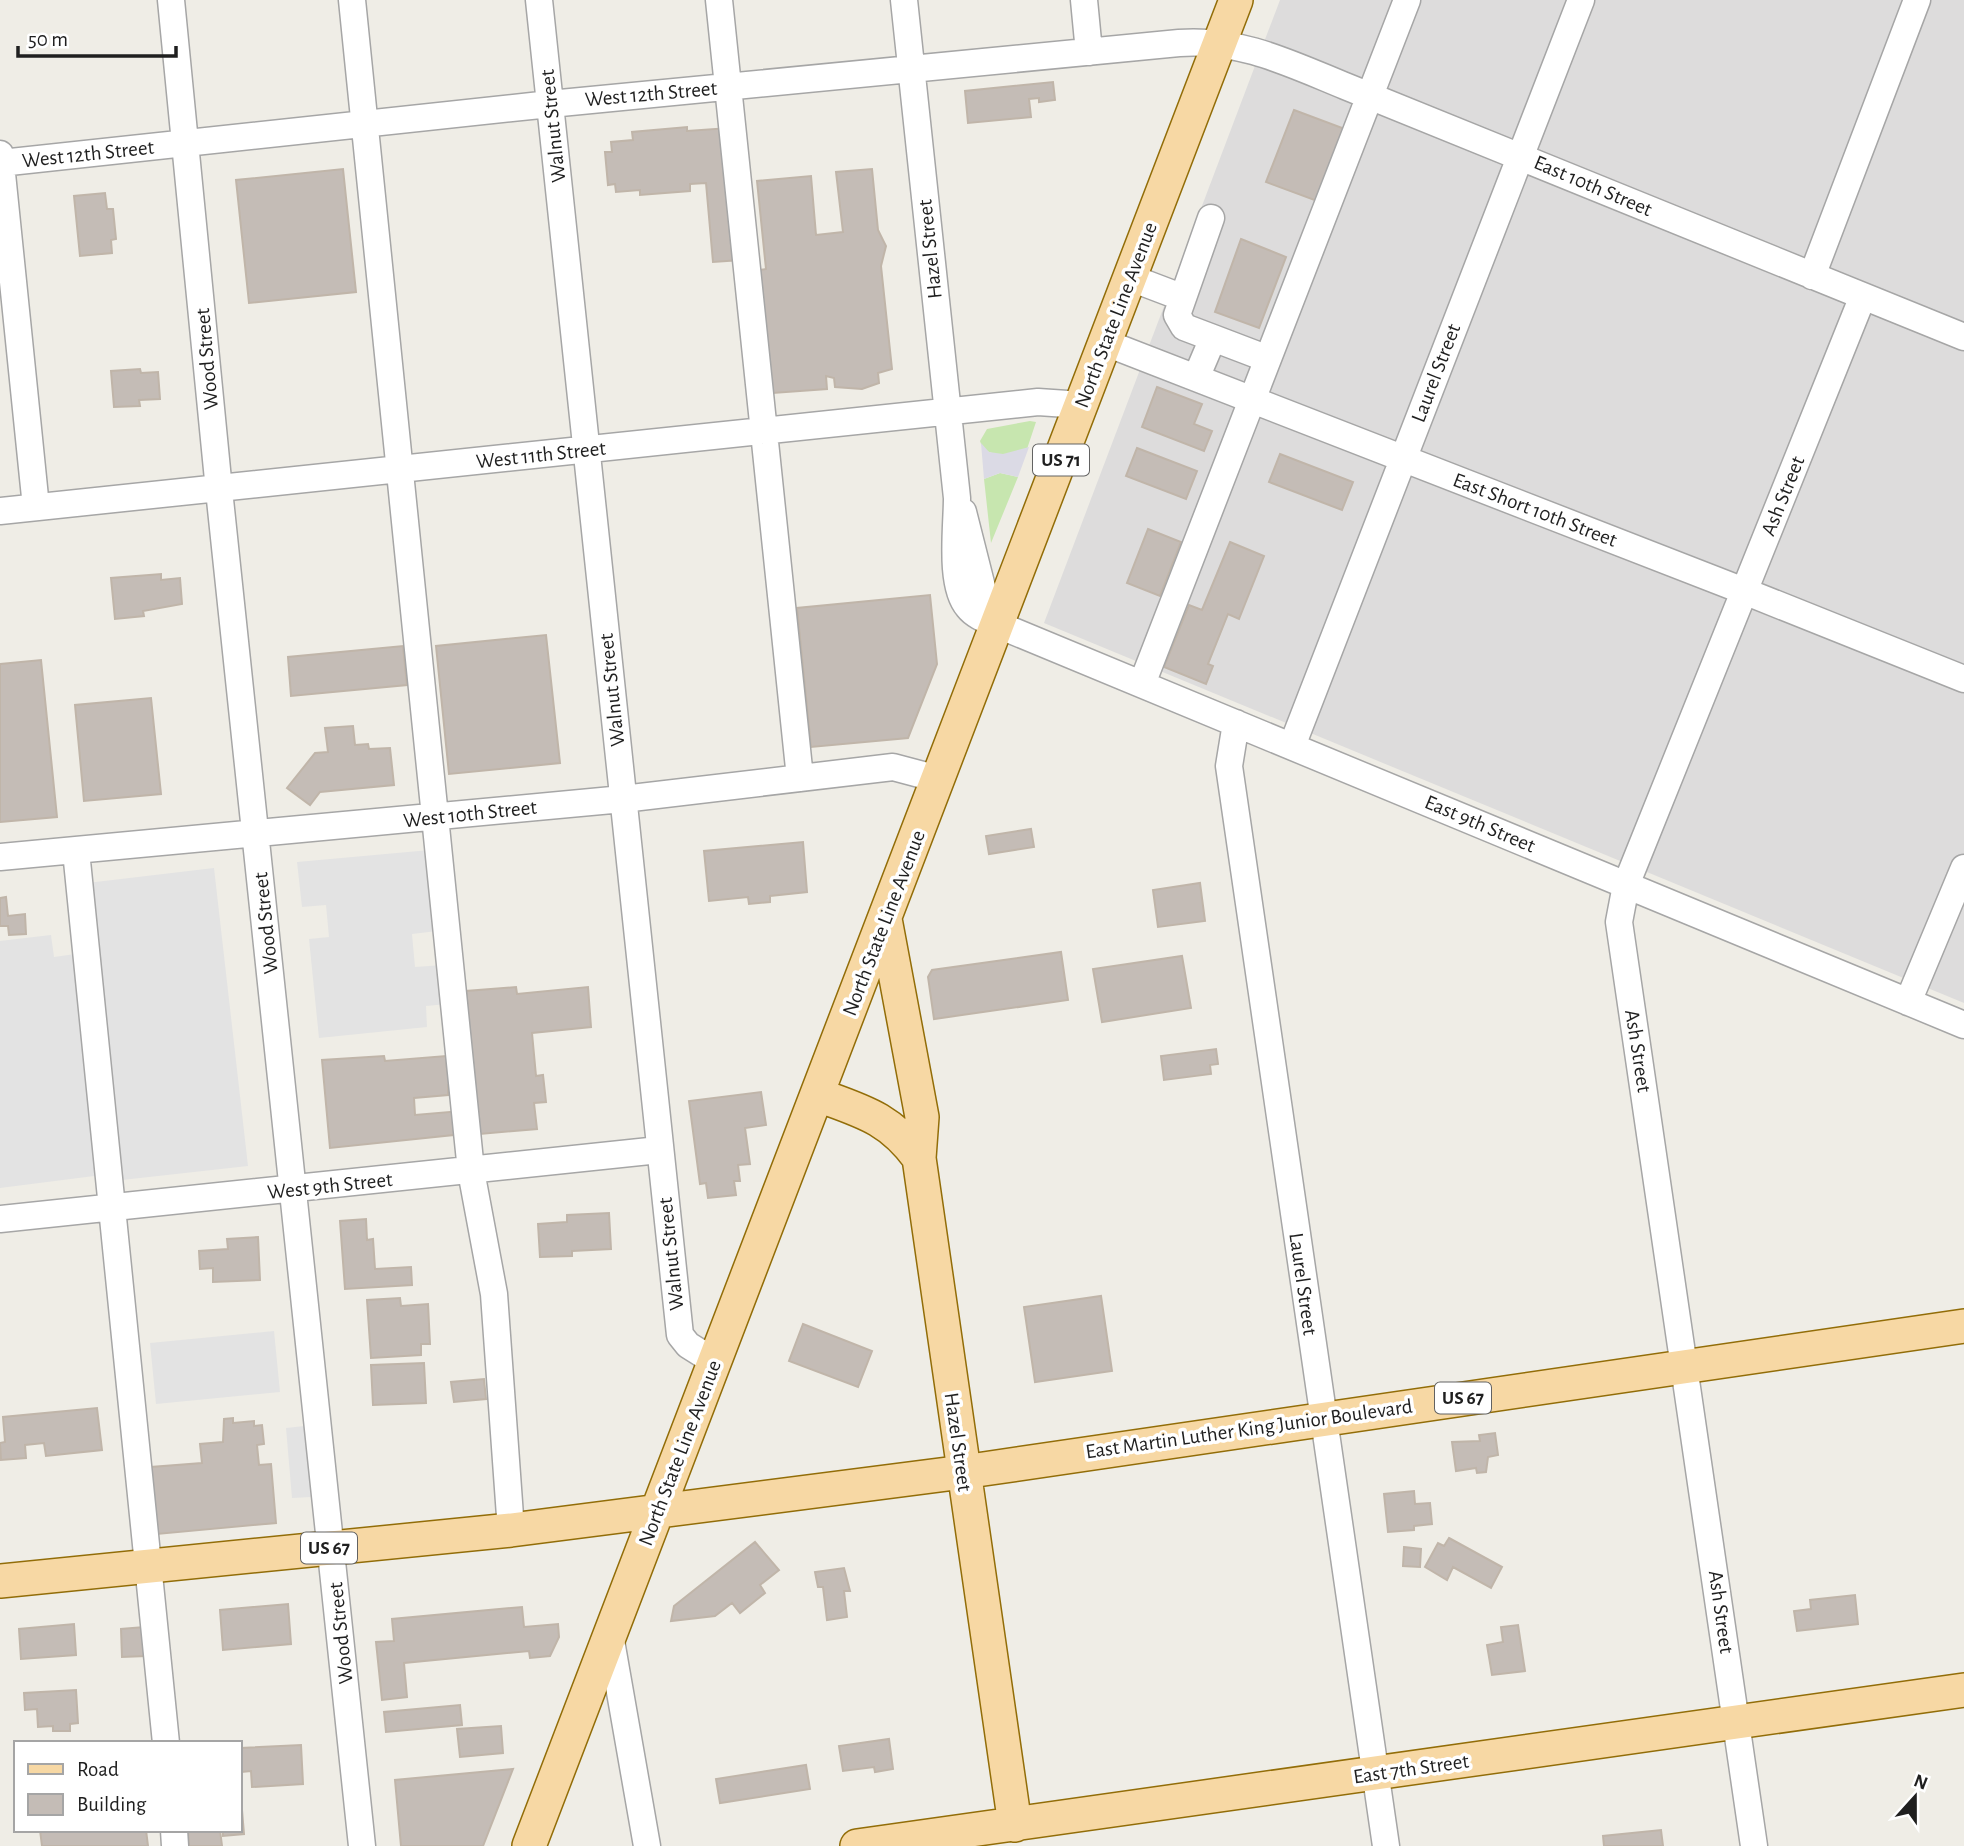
<svg xmlns="http://www.w3.org/2000/svg" width="1964" height="1846" font-family="'Alegreya Sans',sans-serif">
	<style>
		.residential { fill: #dddcdc }
		.grass { fill: #c7e6af }
		.parking { fill: #e3e3e3 }
		.plaza { fill: #dbdae5 }
		.building { fill: #c4bcb6; stroke: #c0b5a9; stroke-width: 2 }
		.lines { fill: none; stroke-linecap: round; stroke-linejoin: round }
		.minor-casing { stroke: #a6a6a6; stroke-width: 29 }
		.major-casing { stroke: #926d08; stroke-width: 36 }
		.minor { stroke: #fff; stroke-width: 26 }
		.major { stroke: #f7d8a4; stroke-width: 33 }
		.labels { text-anchor: middle; dominant-baseline: central; stroke-width: 7; stroke-linejoin: round; paint-order: stroke }
		.shield { fill: #fff; stroke: #626262; stroke-width: 2 }
		.shield-label { font-size: 19px; font-weight: bold; fill: #1f1f1f }
		.street-label { font-size: 21px; fill: #1f1f1f; stroke: #fff }
	</style>
	<rect width="100%" height="100%" fill="#efede6"/>
	<!-- residential -->
	<path class="residential" d="M1280,0H1964V1003L1044,623Z"/>
	<!-- grass -->
	<path class="grass" d="M1030,421L1036,422L1027,449C1013,455 985,460 980,441L987,429Z
		M1000,473L1018,477L991,543L984,479Z"/>
	<!-- parking -->
	<path class="parking" d="M430,850L437,931L412,934L415,967L443,965L447,1004L426,1006L427,1027L319,1038L309,939L329,937L326,905L302,907L297,862Z
		M214,868L248,1166L122,1180L87,883Z
		M51,935L54,957L75,954L102,1175L0,1188V941Z
		M274,1331L280,1392L156,1404L150,1343Z
		M305,1426L311,1497L292,1498L286,1428Z"/>
	<!-- plaza -->
	<path class="plaza" d="M981,443L989,452L1003,454L1029,447L1018,477L1000,473L984,479Z"/>
	<!-- building -->
	<path class="building" d="M1053,82L1055,100L1039,102V98L1029,99L1031,117L968,123L965,91Z
		M1294,110L1353,132L1320,202L1266,182Z
		M687,127V131L729,128L741,260L713,262L706,183L690,184V191L640,195V190L616,192L615,184L608,185L605,152H612L611,142L633,140L632,132Z
		M343,169L356,292L249,303L236,180Z
		M872,169L878,230L886,246L881,266L892,369L878,373L879,383L862,389L835,387L834,378L826,376L827,389L773,393L760,270L766,269L757,181L811,176L816,235L843,232L836,172Z
		M105,193L107,209H113L116,239L111,240L112,253L80,256L74,196Z
		M1241,239L1286,257L1259,328L1215,312Z
		M140,369L141,373L158,372L160,399L139,400L140,406L114,407L111,371Z
		M1157,387L1202,404L1194,424L1212,431L1204,451L1142,427Z
		M1137,448L1197,471L1186,499L1126,476Z
		M1280,454L1353,482L1342,510L1269,482Z
		M1148,529L1181,542L1160,596L1127,583Z
		M1230,542L1264,556L1239,619L1228,614L1208,664L1213,666L1206,684L1164,667L1189,605L1202,610Z
		M161,574V580L180,578L182,604L143,611L144,616L115,619L111,578Z
		M930,595L937,664L908,738L811,747L797,608Z
		M546,635L560,763L449,774L436,646Z
		M403,646L407,685L291,696L288,657Z
		M41,660L57,817L0,822V664Z
		M151,698L161,794L84,801L75,705Z
		M353,726L355,745L368,744L369,749L390,748L394,785L320,792L310,805L287,788L315,753L328,752L325,728Z
		M1031,829L1034,847L989,854L986,836Z
		M803,842L807,892L770,896V902L749,904L748,897L709,901L704,851Z
		M1200,883L1205,921L1158,927L1153,890Z
		M6,897L8,916L25,914L26,934L9,935L8,926H0V898Z
		M1061,952L1068,1000L934,1019L928,977L932,970Z
		M1182,956L1191,1008L1102,1022L1093,969Z
		M516,987L517,994L588,987L591,1027L532,1033L536,1076L543,1075L546,1102L534,1103L537,1129L480,1134L466,991Z
		M1216,1049L1218,1064L1210,1065L1211,1074L1164,1080L1161,1056Z
		M384,1056L385,1061L446,1056L447,1071L454,1070L455,1084L448,1085V1095L414,1098L415,1115L461,1111L463,1134L330,1148L322,1060Z
		M761,1092L766,1125L745,1128L750,1164L738,1165L740,1181H734L736,1195L708,1198L706,1183L700,1184L689,1101Z
		M609,1213L611,1249L572,1251V1256L540,1257L538,1224L567,1222V1215Z
		M366,1219L367,1240L373,1239L375,1269L411,1267L412,1285L345,1289L340,1221Z
		M258,1237L260,1280L213,1282V1268L200,1269L199,1251L228,1249L227,1239Z
		M1101,1296L1112,1371L1035,1382L1024,1307Z
		M400,1298L401,1306L428,1304L430,1344H421V1355L371,1358L367,1300Z
		M803,1324L872,1351L858,1387L789,1361Z
		M424,1363L426,1403L373,1405L371,1365Z
		M484,1379L486,1399L454,1402L451,1382Z
		M97,1408L102,1450L46,1456L44,1443L25,1445L26,1458L1,1460L0,1443L5,1442L3,1417Z
		M233,1418V1423L254,1421V1426L262,1425L264,1444L257,1445L259,1465L271,1464L276,1523L157,1534L151,1467L202,1463L200,1444L223,1442L224,1419Z
		M1495,1433L1498,1455L1488,1457L1486,1472L1477,1473L1476,1468L1456,1471L1452,1442L1480,1441L1479,1435Z
		M1414,1491L1415,1504L1430,1503L1432,1524L1414,1526V1530L1388,1532L1384,1494Z
		M1449,1538L1502,1567L1491,1588L1453,1567L1447,1580L1425,1567L1438,1543L1444,1546Z
		M755,1542L779,1570L760,1585L765,1593L740,1613L732,1603L715,1616L671,1621L674,1606Z
		M1404,1547L1421,1549L1420,1567L1403,1566Z
		M844,1568L850,1591H844L847,1617L827,1620L823,1587H818L815,1572Z
		M1855,1595L1858,1624L1797,1631L1794,1611L1811,1609L1810,1600Z
		M288,1604L291,1644L223,1650L220,1610Z
		M522,1607L524,1627L558,1624L559,1637L550,1656L530,1658L529,1651L404,1663L407,1697L382,1700L376,1642L394,1641L392,1619Z
		M74,1624L76,1655L21,1659L19,1629Z
		M1518,1625L1525,1671L1492,1675L1487,1645L1503,1642L1501,1627Z
		M144,1627L146,1656L122,1657L121,1629Z
		M76,1690L78,1723L70,1724V1731H53V1726L38,1727L37,1709L25,1710L24,1693Z
		M460,1705L462,1725L386,1732L384,1712Z
		M501,1726L503,1753L460,1757L457,1729Z
		M889,1739L893,1769L875,1772L874,1767L843,1771L839,1746Z
		M301,1745L303,1784L252,1787L251,1771L242,1772L241,1748Z
		M806,1765L810,1789L720,1803L716,1779Z
		M513,1769L483,1846H401L395,1780Z
		M241,1798L244,1834L223,1836V1830H240Z
		M40,1830H146L148,1846H42Z
		M188,1830H220L222,1846H189Z
		M1661,1830L1663,1846H1604L1603,1836Z"/>
	<g class="lines">
		<!-- minor casing -->
		<g class="minor-casing">
			<path id="minor" d="M171,0L219,490L362,1846
				M352,0L471,1171L494,1294L511,1530
				M539,0L680,1335L688,1345L715,1362
				M719,0L800,778
				M904,0L957,498C957,527 949,585 968,607C975,616 987,620 996,624L1964,1025
				M1084,0L1089,52
				M0,154L36,507
				M0,163L550,104L1179,43C1239,38 1291,64 1345,86L1964,337
				M1211,218L1177,315L1184,327L1213,338
				M1812,276L1917,0
				M1131,278L1181,297
				M1106,343L1744,591L1964,679
				M1196,378L1213,338L1255,354
				M0,511L1038,402L1082,405
				M963,512L985,599L996,624
				M1142,684L1407,0
				M1236,723L1229,766L1386,1846
				M1292,746L1581,0
				M76,851L166,1743
				M0,857L623,799L893,767L938,779
				M1908,1002L1964,868
				M0,1219L659,1150
				M610,1635L647,1846
				M174,1830L175,1846
				M1754,1846L1619,922L1626,885L1863,296"/>
		</g>
		<!-- major casing -->
		<g class="major-casing">
			<path id="major" d="M885,919L922,1117L919,1158
				M818,1095C862,1111 890,1118 919,1158L1015,1825
				M0,1581L511,1530L963,1472L1964,1326
				M529,1846L1236,0
				M857,1846L1964,1690"/>
		</g>
		<!-- minor -->
		<use href="#minor" class="minor"/>
		<!-- major -->
		<use href="#major" class="major"/>
	</g>
	<g class="labels">
		<!-- shield labels -->
		<g class="shield">
			<rect x="1033" y="444.5" width="56" height="31" rx="5"/>
			<rect x="1435" y="1382.5" width="56" height="31" rx="5"/>
			<rect x="301" y="1532.5" width="56" height="31" rx="5"/>
		</g>
		<g class="shield-label">
			<text x="1061" y="460">US 71</text>
			<text x="1463" y="1398">US 67</text>
			<text x="329" y="1548">US 67</text>
		</g>
		<!-- street labels -->
		<g class="street-label">
			<text transform="translate(651 94) rotate(-5)">West 12th Street</text>
			<text transform="translate(553 126) rotate(-96)">Walnut Street</text>
			<text transform="translate(88 154) rotate(-6)">West 12th Street</text>
			<text transform="translate(1593 186) rotate(23)">East 10th Street</text>
			<text transform="translate(930 249) rotate(-96)">Hazel Street</text>
			<text transform="translate(1116 315) rotate(-69)">North State Line Avenue</text>
			<text transform="translate(207 359) rotate(-95)">Wood Street</text>
			<text transform="translate(1436 373) rotate(-69)">Laurel Street</text>
			<text transform="translate(541 455) rotate(-6)">West 11th Street</text>
			<text transform="translate(1783 496) rotate(-68)">Ash Street</text>
			<text transform="translate(1535 510) rotate(21)">East Short 10th Street</text>
			<text transform="translate(612 690) rotate(-96)">Walnut Street</text>
			<text transform="translate(470 814) rotate(-6)">West 10th Street</text>
			<text transform="translate(1480 824) rotate(23)">East 9th Street</text>
			<text transform="translate(266 923) rotate(-96)">Wood Street</text>
			<text transform="translate(884 923) rotate(-69)">North State Line Avenue</text>
			<text transform="translate(1638 1051) rotate(81)">Ash Street</text>
			<text transform="translate(330 1186) rotate(-6)">West 9th Street</text>
			<text transform="translate(671 1254) rotate(-96)">Walnut Street</text>
			<text transform="translate(1303 1284) rotate(82)">Laurel Street</text>
			<text transform="translate(1249 1429) rotate(-8)">East Martin Luther King Junior Boulevard</text>
			<text transform="translate(958 1442) rotate(82)">Hazel Street</text>
			<text transform="translate(680 1453) rotate(-69)">North State Line Avenue</text>
			<text transform="translate(1721 1612) rotate(82)">Ash Street</text>
			<text transform="translate(341 1633) rotate(-96)">Wood Street</text>
			<text transform="translate(1411 1769) rotate(-8)">East 7th Street</text>
		</g>
	</g>
	<!-- legend -->
	<rect x="14" y="1741" width="228" height="91" fill="#ffffff" stroke="#a5a5a5" stroke-width="2"/>
	<rect x="28" y="1764" width="35" height="10" fill="#f7d8a4" stroke="#a5a5a5" stroke-width="2"/>
	<text x="77" y="1776" font-size="21" fill="#1f1f1f">Road</text>
	<rect x="28" y="1794" width="35" height="21" fill="#c4bcb6" stroke="#a5a5a5" stroke-width="2"/>
	<text x="77" y="1811" font-size="21" fill="#1f1f1f">Building</text>
	<!-- north arrow -->
	<g transform="translate(1915 1797) rotate(21)" stroke="#ffffff" stroke-width="5" paint-order="stroke">
	<path d="M0-5L12 26L0 18L-12 26Z" fill="#1f1f1f"/>
	<text y="-10" font-size="19" font-weight="bold" text-anchor="middle" fill="#1f1f1f">N</text>
	</g>
	<!-- scale -->
	<path d="M18 46v10h158v-10" fill="none" stroke="#1f1f1f" stroke-width="3.5"/>
	<text x="28" y="46" font-size="21" fill="#1f1f1f" stroke="#ffffff" stroke-width="5" paint-order="stroke">50 m</text>
</svg>
